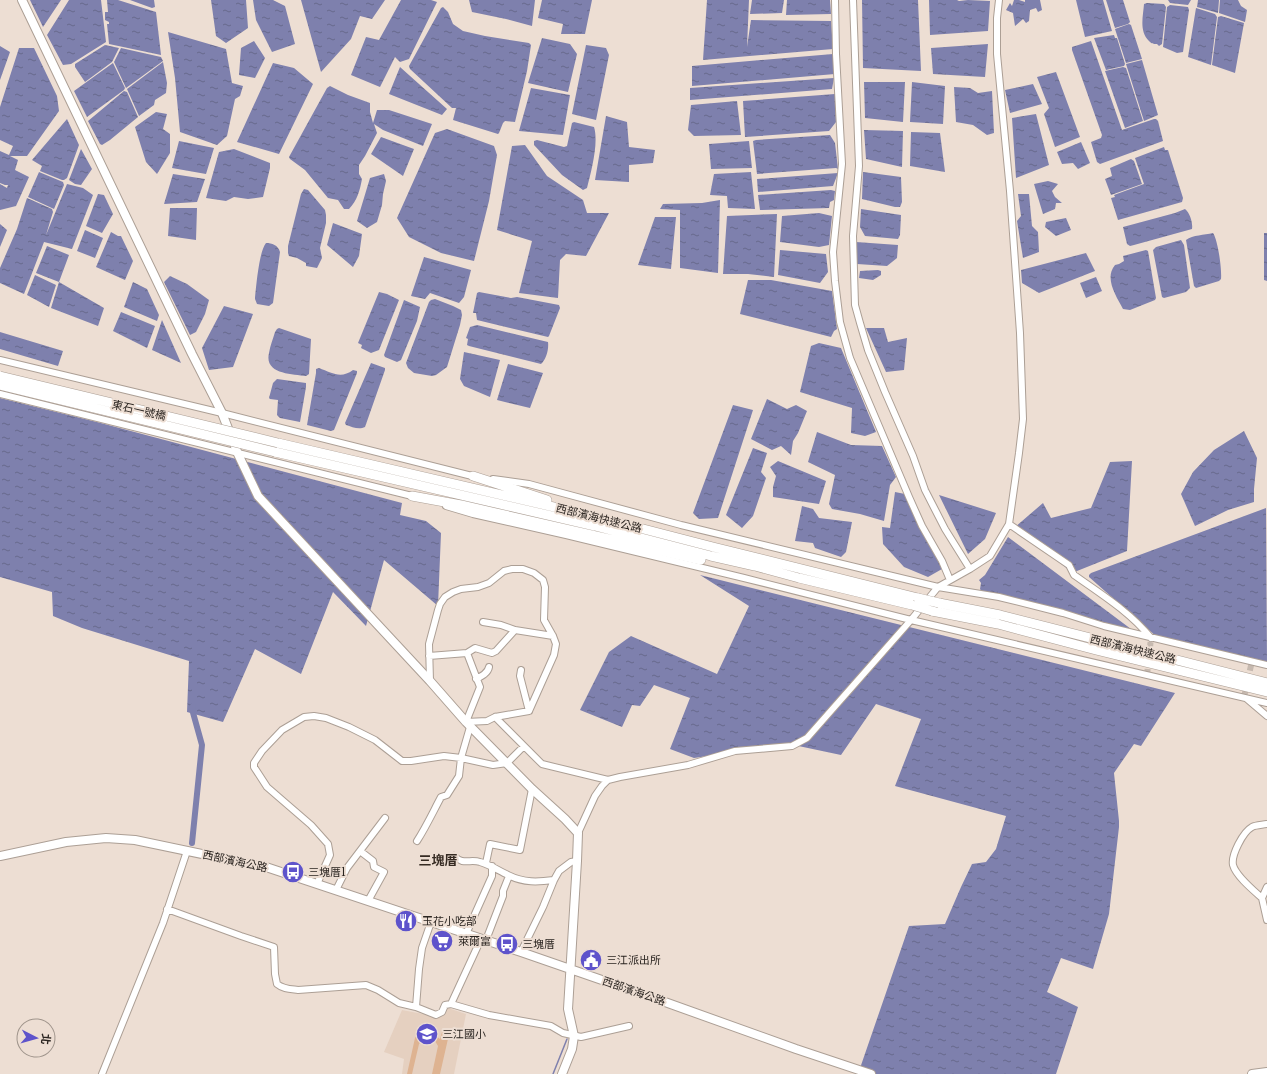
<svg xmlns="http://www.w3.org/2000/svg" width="1267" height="1074" font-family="'Libre Baskerville','Noto Sans TC',serif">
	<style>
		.built { fill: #e5d0c0 }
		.garden { fill: #deb391 }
		.water { fill: url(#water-ripples) }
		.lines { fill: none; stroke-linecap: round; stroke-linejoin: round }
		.stream { stroke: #7e80ad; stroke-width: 1.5 }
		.canal { stroke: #7e80ad; stroke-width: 6 }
		.minor-tunnel { stroke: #c6b9af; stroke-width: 6; stroke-dasharray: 6 3; stroke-linecap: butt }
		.minor-casing { stroke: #ac9f95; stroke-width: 8 }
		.major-casing { stroke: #ac9f95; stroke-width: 10 }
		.highway-casing { stroke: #ac9f95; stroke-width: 10 }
		.minor { stroke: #fff; stroke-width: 6 }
		.major { stroke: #fff; stroke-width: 8 }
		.highway { stroke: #fff; stroke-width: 9 }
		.highway-bridge-casing { stroke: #ac9f95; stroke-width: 10; stroke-linecap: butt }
		.highway-bridge { stroke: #fff; stroke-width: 9 }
		.labels { text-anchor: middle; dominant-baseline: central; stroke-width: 4; stroke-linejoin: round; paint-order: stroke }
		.street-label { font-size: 11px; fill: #2a2420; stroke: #edded3 }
		.poi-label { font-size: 11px; fill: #2a2420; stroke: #edded3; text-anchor: start }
		.quarter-label { font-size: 13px; font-weight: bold; fill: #352a22; stroke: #edded3 }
	</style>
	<defs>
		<pattern id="water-ripples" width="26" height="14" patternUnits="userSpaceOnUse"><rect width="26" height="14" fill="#7e80ad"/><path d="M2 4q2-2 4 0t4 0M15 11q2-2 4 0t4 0" fill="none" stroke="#67698c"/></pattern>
	</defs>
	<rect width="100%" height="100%" fill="#edded3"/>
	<!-- built -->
	<path class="built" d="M448,1008L466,1014L454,1074H402L404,1059L384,1052L402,1010L439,1017L444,1014Z"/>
	<!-- garden -->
	<path class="garden" d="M443,1029L450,1030L440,1074H432L438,1046L435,1041L427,1037L424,1038L419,1044L412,1074H407L415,1038L418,1034L427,1031L432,1033L440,1039Z"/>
	<!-- water -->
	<path class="water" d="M30,0H61L43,27Z
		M69,0H101L106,42L71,64L63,65L47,35Z
		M107,0H118L156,12L161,55L109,44L107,24H109V22L105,20V12H108Z
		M130,0H154L155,7L152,8Z
		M211,0H246L248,28L226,43L216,36Z
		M253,0H273L285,6L295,44L272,52L256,20Z
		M301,0H385L372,19L360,16L351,39L321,72Z
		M401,0H431L437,2L409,59L400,62L395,57L380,87L351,75L366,37L379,40Z
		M469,0H535L532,26L506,19L472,12Z
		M542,0H592L585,34H561L563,24L538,18Z
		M707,0H749L747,47L751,20L831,21L833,49L703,60Z
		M752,0H784L782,13L750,14Z
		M787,0H830L831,14L786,15Z
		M862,0H918L921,71L863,68Z
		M929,0H957L959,1L968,0L990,1L988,31L930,35Z
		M1014,0H1019L1025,2V0H1040L1042,10L1038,12L1036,8L1030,10L1029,21L1026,23L1023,19L1015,26L1013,13L1006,10L1010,3L1012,6Z
		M1076,0H1103L1112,31L1085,37Z
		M1106,0H1123L1130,22L1128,24L1115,28Z
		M1168,0H1191L1188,5L1170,3Z
		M1198,0H1219L1218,13L1197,7Z
		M1220,0H1238L1241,6L1247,10L1245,22L1219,13Z
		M1147,3L1164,4L1166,7L1162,44L1159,46L1157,44C1153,44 1152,44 1149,41C1139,31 1143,17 1144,4Z
		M1170,5L1188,7L1189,10L1183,52L1177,53L1163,47L1167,7Z
		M443,7L448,12L453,24L463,31L485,36L529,43L531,45L527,71L515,122L505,121L503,123L499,133L498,134L453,120L456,108H452L410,69L409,66L441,8Z
		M1196,8L1215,14L1217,17L1211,65L1188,57Z
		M1221,16L1244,23L1235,73L1212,65L1218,17Z
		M1129,24L1131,25L1142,59L1126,63L1115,29Z
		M168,32L226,49L232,83L243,86L240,96L235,99L227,136L217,145L180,132L175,78Z
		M1114,35L1115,38H1117L1125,64L1124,66L1106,70L1094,38Z
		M542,38L570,44L577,54L568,92L528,83Z
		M254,41L265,58L255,78L239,75L241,48Z
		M1091,41L1122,130L1154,119H1156L1158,121L1163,141L1100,164L1097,162L1091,142L1101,138L1102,135L1072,50V47Z
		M988,44L985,77L933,74L931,48Z
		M105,45L119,48L112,62L85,82L75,67V64Z
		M586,45L606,48L609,55L596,120L572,114Z
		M0,46L10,52L0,80Z
		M19,48H34L57,96L59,111L27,156H10L18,160L15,170L29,177L16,206L0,210V184L7,188L8,185H5L0,183V151L9,155L13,146L0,140V107Z
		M121,48L161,57L163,61L126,88L114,62Z
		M833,54L835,74L692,86V66Z
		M1142,60L1158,115L1144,121L1126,64Z
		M163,62L167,83L166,93L155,100L154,105L139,116L127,89Z
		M113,63L125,88L124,90L87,117L74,91Z
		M273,63L294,68L313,84L279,154L237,142Z
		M400,67L447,109L442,115L389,94Z
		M1123,67L1126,68L1143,121L1125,128L1105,71Z
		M1056,72L1080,137L1055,147L1044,114L1049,108L1037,77Z
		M834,78L832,89L690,100V88Z
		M864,82H905L903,122L865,118Z
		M912,82L945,86L943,124L910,122Z
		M1033,84L1042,104L1010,113L1005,90Z
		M330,86L348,95L370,103V112L373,123L377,110H389L432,124L423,146L383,130L374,124L377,133L365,156L359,165V174L362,179C360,190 357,201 349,209H344L338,200L328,198L305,170L290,159L289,157L327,88Z
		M954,87L970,88L978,93L992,91L994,133L987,135L973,125L956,122Z
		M531,88L570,95L563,135L519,131Z
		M124,91L127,92L138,117L110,140L102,145L100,144L88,121Z
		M835,94L836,122L829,131L745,137L743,101Z
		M737,101L741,135L694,136L688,130L691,105Z
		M156,112L167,114L163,129L170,134V153L157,174L146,162L135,127Z
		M1036,114L1049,165L1016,178L1012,118Z
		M606,116L627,122L629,147L655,150L653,163L629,165V182L595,180Z
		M67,119L79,145L67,178L64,180H62L40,171L42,166L32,160Z
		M574,122L594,127C599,143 591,172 587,188L583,190L562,175L534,145V141L537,140L564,147L567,146L572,123Z
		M447,129L494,146L497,155L489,201L474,261L441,253L409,237L397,218L435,133Z
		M864,130L903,131L902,167L866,159Z
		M911,132L940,133L945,172L910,166Z
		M830,135L835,143L838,169L836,168L757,174L753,141L756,140Z
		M381,137L414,149L403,176L371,154Z
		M179,141L214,148L206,174L172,168Z
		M749,141L752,168L711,169L709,144Z
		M1081,142L1090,163L1078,169L1073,163L1062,164L1057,152Z
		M525,145L547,176L583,200L587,213H609L586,256L566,254L560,260L558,298L519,293L532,241L497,230L512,146Z
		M1164,147L1165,150H1168L1183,198L1182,202L1118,220L1111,198L1115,197L1114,195L1144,184L1135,158Z
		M81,149L92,169L81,185L75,184L69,180Z
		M234,149L270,163V168L263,197L248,199L234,197L226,201L206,198L219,152Z
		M1131,159L1134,161L1142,184L1111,195L1105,179L1112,176L1110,168Z
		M39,172L63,182L64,185L54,209L28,197Z
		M751,172L755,209L728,208L727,196L710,195L714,174Z
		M863,172L901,177L902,202L900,207H895L862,199Z
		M838,173L833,186L758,192L757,179Z
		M173,174L205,179L197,202L164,204Z
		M384,174L386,181L383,194L382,205L377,222L367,228L357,221L370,178Z
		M1048,181L1058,184L1052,191L1055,197L1062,203H1056L1055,209L1043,214L1034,184Z
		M67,184L83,188L93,195L72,249L44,242L24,294L0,283V268L17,229L27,198L52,209L53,212L46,235Z
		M304,189L308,190L325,210L326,215V223L320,248L322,258L317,268L306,266V263L297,258L289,256L288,253V246L301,194Z
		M831,190L835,191L834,200L830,202L829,208L760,210L758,195Z
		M98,194L104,195L113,214L102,233L86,226Z
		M1018,194H1029L1032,226L1038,232L1039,252L1023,258L1017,221L1021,216Z
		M720,200L718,273L680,268V210L660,209L663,204L702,203Z
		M170,208H197L196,240L168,236Z
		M861,209L901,215L900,235L898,239L865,236L860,227Z
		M1185,209C1190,213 1193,223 1192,229L1134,245L1130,246L1127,244L1123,227L1175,213Z
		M819,213L832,216L829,245L819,247L780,242L782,216Z
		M777,214L774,277L748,274H723L727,216Z
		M655,217H676L671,269L638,265Z
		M1066,218L1071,230L1056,236L1045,227L1046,222Z
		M333,223L362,234L359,256L353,267L327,245Z
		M0,224L7,230L0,247Z
		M85,230L103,238L95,258L77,251Z
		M111,232L118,236H121L133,261L125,280L96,267Z
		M1213,233C1218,240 1222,270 1221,279L1219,281L1196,288L1194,286L1186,240C1193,235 1204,235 1213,233Z
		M1264,233H1267V281L1264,280Z
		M1181,240L1184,245L1190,288L1186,292L1164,298L1162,297L1153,250L1156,247Z
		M856,242L898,245L897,258L887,266L857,264Z
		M266,243C272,243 278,245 280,252L273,303L269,306L257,304L255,299C256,288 259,251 266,243Z
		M47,246L69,255L59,282L104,308L98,326L51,308L59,282L36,273Z
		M780,250L826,254L828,272L820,283L778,275Z
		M1146,250L1148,251L1156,298L1155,300L1130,310L1123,309C1116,296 1104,278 1115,265L1119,264L1124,261L1123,256Z
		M1086,253L1095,271L1039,293L1022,283L1021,270Z
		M424,257L471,270L464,297L459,303L430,293L425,299L411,296Z
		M878,270L881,271V275L873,280L859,278L860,271Z
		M35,275L56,285L49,307L27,295Z
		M170,276L187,284L209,300L205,314L196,332L190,335L164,282Z
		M1096,277L1102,291L1086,298L1080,283Z
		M748,280H771L832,291L837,329L834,331L831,337L740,314Z
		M133,282L147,289L159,315L157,321L124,307Z
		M379,292L387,294L399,300L379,350L371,353L361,348L362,345L358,343Z
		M479,292L511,298L517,297L559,305L560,308L549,336L548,337L477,320L476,313H473L477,293Z
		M435,299L453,306L461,310L462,315L460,325L447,367L436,375L432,376L414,373L408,368L406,363L429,302L431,300Z
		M404,300L420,307L417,321L401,360L397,362L385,357L384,355Z
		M224,306L253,314L233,367L209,370L202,348Z
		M121,312L155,326L147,348L113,331Z
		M162,320L181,363L152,350Z
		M477,325L548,342C549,349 546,360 541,364L469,346L467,345L468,339L466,338L470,327Z
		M279,328L311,339L309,374L306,376C292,374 264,374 269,353C270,346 273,339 275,332L277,329Z
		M866,328H884L888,342L907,338L904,370L886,372Z
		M0,332L63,351L58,366L0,349Z
		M819,343L841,348L876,432L865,436L851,433L852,408L800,392L811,346Z
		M464,352L500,360L490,397L464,386L460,379Z
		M371,363L385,368V370L365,427C359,430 352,427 346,425L345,423Z
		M508,364L543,373L530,408L497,400Z
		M319,368C332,373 341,379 353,370L357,371V373L334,430L331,431L307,425L316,373V369Z
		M277,379L306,383V387L300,422L280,418L277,415L278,400L270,399L269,398L273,383Z
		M0,398L97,422L402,503L400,515L426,521L441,533L438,606L384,560L366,626L333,592L301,674L255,649L223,722L187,712L189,661L82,628L53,616L52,592L0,577Z
		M767,399L787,409L796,405L807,411L798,433L793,441L791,455L781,446L772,450L751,439Z
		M733,405L753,410L718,518L699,519L693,513Z
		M1244,431L1257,458L1254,489V502L1228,510L1195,526L1181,494L1193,472L1214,450Z
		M817,432L851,445L882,446L896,477L890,485L884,521L860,514L832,509L829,504L835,475L808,462Z
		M753,448L767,453L761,472L766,478L753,516L742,528L726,515Z
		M778,461L826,481L819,504L773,497V487L776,476L770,467Z
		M1132,461L1127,551L1077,571L1069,570L1014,528L1043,503L1051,518L1091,508L1110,462Z
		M895,492L905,494L942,569L928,577L904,567L883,544L882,527L890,528Z
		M939,495L996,513L985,539L968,554Z
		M802,506L813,509L819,518L852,522L846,552L841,557L815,548L813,543L795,541Z
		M1266,508L1267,664L1157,637L1089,577V575L1091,573Z
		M1008,537L1135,632L984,595L980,589L981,583L979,580L985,575Z
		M700,575L1175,693L1141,746L1134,744L1114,773L1119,821V827L1109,914L1093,969L1061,958L1047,992L1078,1007L1056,1074H858L909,926L945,924L961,887L972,864L986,862L996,849L1006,816L895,786L921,719L876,704L841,755L789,744L694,758L670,749L690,698L654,685L640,706L632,705L622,727L580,710L609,652L631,636L717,674L749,606Z"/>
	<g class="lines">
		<!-- stream -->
		<path class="stream" d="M553,1074L567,1039"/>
		<!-- canal -->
		<path class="canal" d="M192,843L202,745L192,709L193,706"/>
		<!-- minor-tunnel -->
		<path class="minor-tunnel" d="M1147,675L1151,638
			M1244,697L1252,661"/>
		<!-- minor casing -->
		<g class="minor-casing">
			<path id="minor" d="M835,0L836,54L842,164L833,252L835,281L840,322L850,358L909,497L922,526L942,561L950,580
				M853,0L859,166L853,236L855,305L860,323L868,350L885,392L913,456L925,490L945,529L970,569
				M999,0L997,18V54L1010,191L1020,333L1023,419L1019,453L1009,524L1069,565L1074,575C1101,594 1130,612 1151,638
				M0,360L222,413L476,477
				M0,394L416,497
				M493,479L529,484L681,525L938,587L999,597L1063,613L1104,626L1267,665
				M446,506L473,514L566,535L744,578L911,620L1267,703
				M483,622L501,625L515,630
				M429,656L467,653L475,648L492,653L496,651L515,630L553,636
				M521,670L520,676L529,711
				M476,679C482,676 488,673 489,667
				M430,681L429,644L438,610L440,604L445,597L453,592L461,589L478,587L489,583L504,571L512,569H523L534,573L543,580L545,587L544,620L553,636L556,644L554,655L529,711L495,717L487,721L466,722L480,687L467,653
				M1247,699L1267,716
				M495,717L542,764L608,780
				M578,833L595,796L602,786L608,780L620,777L688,765L735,751L792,746L807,738L911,620L938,587L970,569L990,556L1009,524
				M417,841C426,827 433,812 441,797L447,795L459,776L461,758L470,727
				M360,851L373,861L374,867L384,872L368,901
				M454,856C456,858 459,860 462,861C468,862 474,860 480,862C491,865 499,871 508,875C524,883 538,882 554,880
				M486,863L490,844L520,850L532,789
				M317,884L330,855L328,844L311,825L267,787L254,767V763L262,751L282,730L304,717L314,716L326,718L349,727L375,740L402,761H411L444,756L461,758L493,765L507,763L524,746
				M1267,887L1262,898L1267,920
				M336,890L347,868L385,818
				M1262,898C1253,890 1236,876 1233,865C1231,855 1243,832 1252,827C1256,825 1263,825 1267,824
				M167,909L241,936L274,947L275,974L277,984C283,989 290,989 298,990L366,985L378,990L399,1003L416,1007L436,1015L442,1012L445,1005L451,1004L489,1015L551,1026L563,1033L581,1037L629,1026
				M466,934L492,876V866
				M486,940L503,896V891L509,876
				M521,952L543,907L554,880L559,871L571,862L577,861
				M451,1004L481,939
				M416,1007L419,969L422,948L431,922
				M102,1074L163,923L187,851"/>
		</g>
		<!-- major casing -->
		<g class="major-casing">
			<path id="major" d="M22,0L192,354L222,413L238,454L258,496L430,681L466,722L532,789L565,819L578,833L577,861L568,1009L574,1036L572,1049L562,1074
				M0,856L66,842L106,838L135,840L269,868L521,952L651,997L796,1049L871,1074
				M1252,1074L1267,1072"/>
		</g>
		<!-- highway casing -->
		<g class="highway-casing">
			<path id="highway" d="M278,443L597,517L713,547L918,598
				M275,452L595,526L711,556L755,566L799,578L912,605
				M473,476L547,500
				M412,496L461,505L701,560
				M939,603L1000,615L1267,683
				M932,611L998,624L1096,650L1267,692"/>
		</g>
		<!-- minor -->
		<use href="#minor" class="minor"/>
		<!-- major -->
		<use href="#major" class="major"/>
		<!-- highway -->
		<use href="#highway" class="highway"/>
		<!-- highway-bridge casing -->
		<g class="highway-bridge-casing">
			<path id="highway-bridge" d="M0,376L278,443
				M0,385L275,452
				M918,598L939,603
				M912,605L932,611"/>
		</g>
		<!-- highway-bridge -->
		<use href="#highway-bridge" class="highway-bridge"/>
	</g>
	<!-- icons -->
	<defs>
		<g id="bus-disc" transform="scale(1.15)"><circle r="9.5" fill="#5e53cb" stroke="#edded3"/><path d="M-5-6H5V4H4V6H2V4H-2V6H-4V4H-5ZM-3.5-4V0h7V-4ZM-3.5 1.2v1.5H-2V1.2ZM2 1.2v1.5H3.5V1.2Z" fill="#fff"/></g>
		<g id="restaurant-disc" transform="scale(1.15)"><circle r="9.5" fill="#5e53cb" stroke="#edded3"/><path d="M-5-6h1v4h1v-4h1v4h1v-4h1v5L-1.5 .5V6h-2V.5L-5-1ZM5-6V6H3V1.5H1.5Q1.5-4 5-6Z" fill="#fff"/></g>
		<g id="supermarket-disc" transform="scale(1.15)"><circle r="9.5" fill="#5e53cb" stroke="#edded3"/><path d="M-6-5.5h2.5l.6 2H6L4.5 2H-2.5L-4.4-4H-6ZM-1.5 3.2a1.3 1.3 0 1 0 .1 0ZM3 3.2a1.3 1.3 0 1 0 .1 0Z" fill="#fff"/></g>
		<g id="civic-disc" transform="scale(1.15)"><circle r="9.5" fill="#5e53cb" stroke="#edded3"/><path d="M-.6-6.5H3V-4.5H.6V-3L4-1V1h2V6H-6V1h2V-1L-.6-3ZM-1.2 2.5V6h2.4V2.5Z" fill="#fff"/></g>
		<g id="school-disc" transform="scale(1.15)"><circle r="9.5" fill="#5e53cb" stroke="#edded3"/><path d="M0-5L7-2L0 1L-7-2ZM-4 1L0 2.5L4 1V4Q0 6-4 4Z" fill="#fff"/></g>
	</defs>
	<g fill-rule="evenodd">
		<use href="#bus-disc" x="293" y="872"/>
		<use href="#restaurant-disc" x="406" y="921"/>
		<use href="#supermarket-disc" x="442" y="941"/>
		<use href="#bus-disc" x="507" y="944"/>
		<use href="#civic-disc" x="591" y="960"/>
		<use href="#school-disc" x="427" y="1034"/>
	</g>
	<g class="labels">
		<!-- street labels -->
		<g class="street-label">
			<text transform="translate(139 410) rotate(13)">東石一號橋</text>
			<text transform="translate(599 518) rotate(14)">西部濱海快速公路</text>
			<text transform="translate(1133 649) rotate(14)">西部濱海快速公路</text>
			<text transform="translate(235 861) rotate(12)">西部濱海公路</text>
			<text transform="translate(634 991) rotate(19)">西部濱海公路</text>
		</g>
		<!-- poi labels -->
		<g class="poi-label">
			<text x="308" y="872">三塊厝1</text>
			<text x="422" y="921">玉花小吃部</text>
			<text x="458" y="941">萊爾富</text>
			<text x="522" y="944">三塊厝</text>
			<text x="606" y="960">三江派出所</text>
			<text x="442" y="1034">三江國小</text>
		</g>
		<!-- quarter labels -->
		<g class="quarter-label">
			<text x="438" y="860">三塊厝</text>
		</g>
	</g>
	<!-- north arrow -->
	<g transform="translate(36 1038) rotate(96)"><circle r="19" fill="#edded3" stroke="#9f948b"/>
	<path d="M0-3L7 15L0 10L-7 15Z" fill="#5e53cb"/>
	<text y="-6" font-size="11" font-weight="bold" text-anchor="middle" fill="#2a2420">北</text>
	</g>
</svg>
